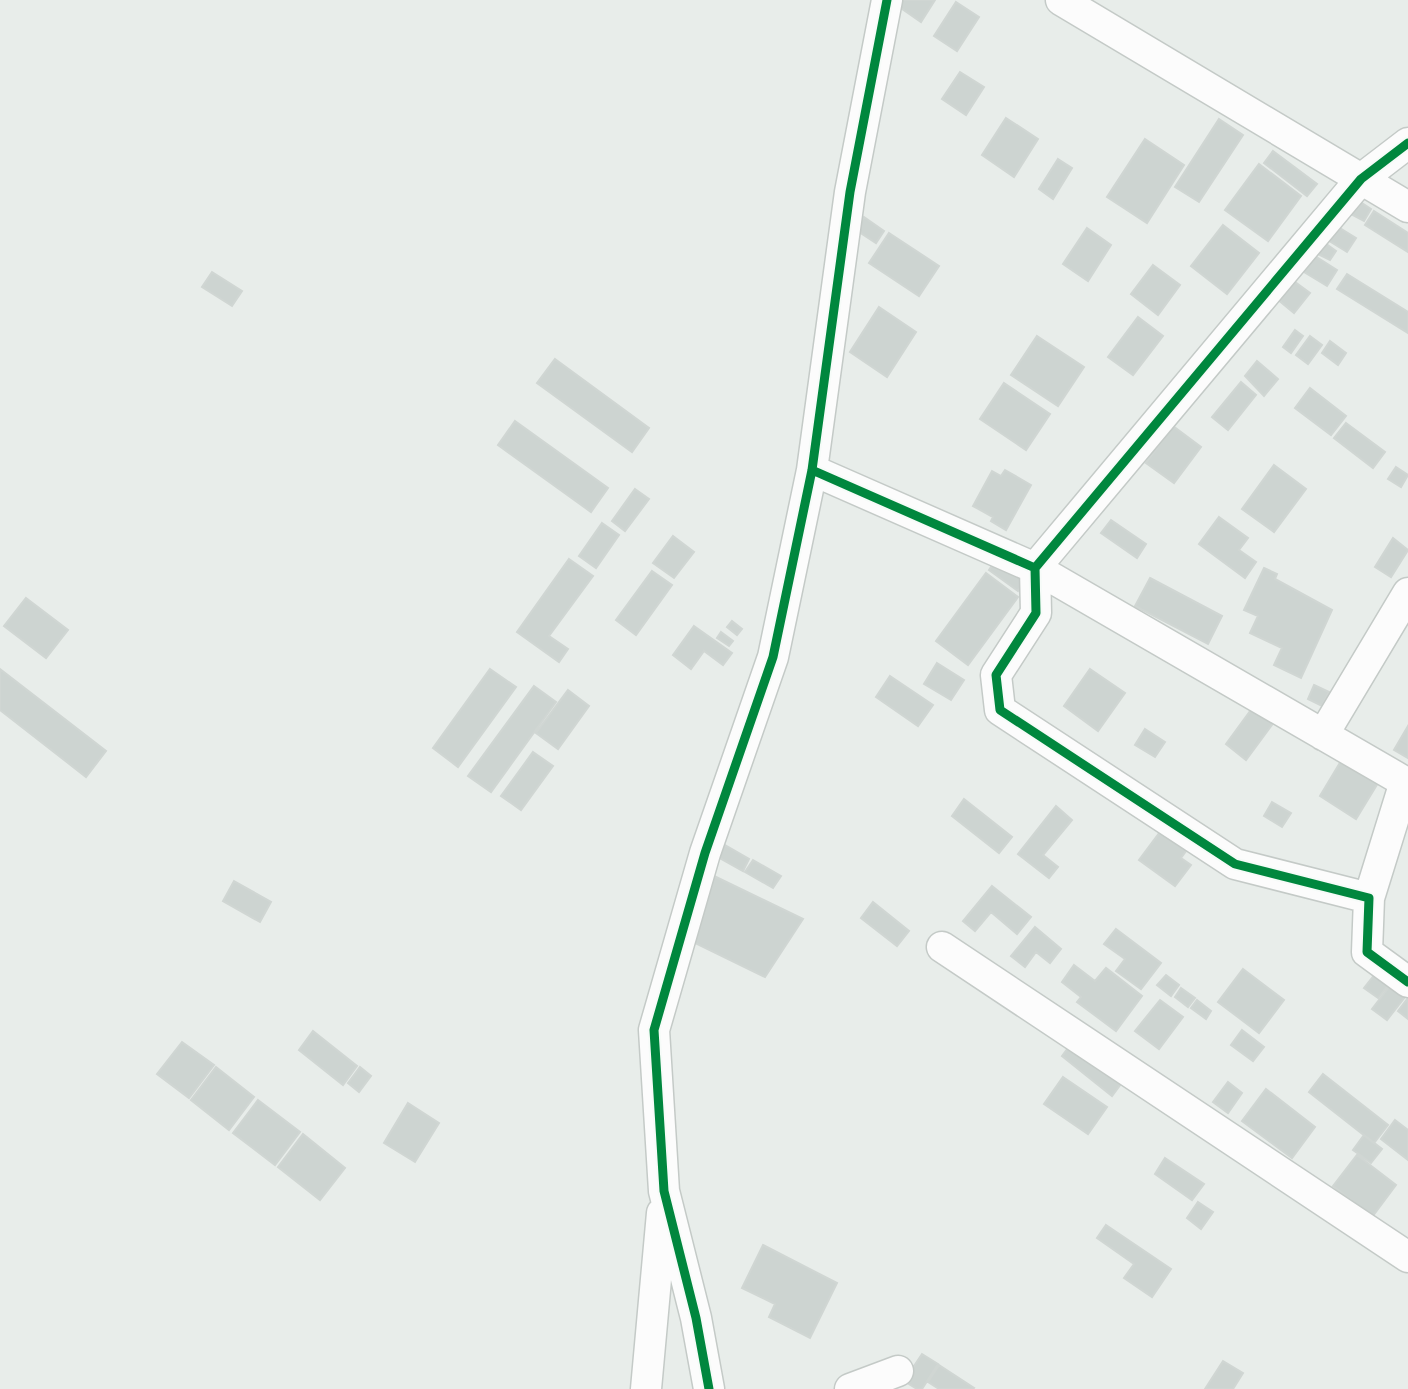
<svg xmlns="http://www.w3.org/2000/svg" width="1408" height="1389" font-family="'Noto Sans',sans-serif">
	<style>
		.building { fill: #cdd4d1; stroke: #d0d6d3; stroke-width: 2 }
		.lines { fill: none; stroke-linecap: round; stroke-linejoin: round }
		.minor-casing { stroke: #c4cac7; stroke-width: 33 }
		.minor { stroke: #fcfcfc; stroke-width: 30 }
		.cycleway-casing { stroke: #f6fbf8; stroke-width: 13 }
		.cycleway { stroke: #00873e; stroke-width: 9 }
	</style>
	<rect width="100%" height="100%" fill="#e8edea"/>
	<!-- building -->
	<path class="building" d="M893,0H935L921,22L892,2Z
		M956,2L979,17L957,51L934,36Z
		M960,72L984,87L966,115L942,99Z
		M1006,118L1038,139L1014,177L982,155Z
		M1219,119L1243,135L1199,202L1175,187Z
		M1145,139L1184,165L1147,223L1107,197Z
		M1273,151L1317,184L1307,196L1264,163Z
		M1058,159L1072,168L1053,199L1039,189Z
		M1259,164L1301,196L1268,241L1225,210Z
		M1359,201L1371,209L1364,221L1351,214Z
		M1374,211L1408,233V252L1365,225Z
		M864,217L884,231L876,243L856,230Z
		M1223,225L1259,253L1227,294L1191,266Z
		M1335,225L1356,238L1347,252L1326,239Z
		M1087,228L1111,245L1088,281L1063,264Z
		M889,233L939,266L919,296L869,263Z
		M1325,243L1336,251L1330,260L1318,254Z
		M1315,256L1337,270L1327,286L1304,272Z
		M1153,265L1180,285L1158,315L1131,294Z
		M212,272L242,291L232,306L202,287Z
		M1347,274L1408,312V333L1337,289Z
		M1291,279L1310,293L1294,313L1276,298Z
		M879,307L916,332L887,377L850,352Z
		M1138,317L1163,336L1133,375L1108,357Z
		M1295,330L1303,336L1291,353L1283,347Z
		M1037,336L1084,367L1058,406L1011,375Z
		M1310,336L1322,345L1308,364L1296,355Z
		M1330,341L1346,353L1338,365L1322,353Z
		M555,359L649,428L632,452L537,383Z
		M1257,361L1278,379L1264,396L1245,376Z
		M1241,382L1256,395L1228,430L1212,417Z
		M1004,383L1050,414L1026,450L980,419Z
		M1310,388L1346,416L1331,435L1295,408Z
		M515,421L608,488L591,512L498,445Z
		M1346,423L1385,452L1373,468L1334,438Z
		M1173,426L1201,447L1174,483L1146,463Z
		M1274,465L1306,489L1274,532L1242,509Z
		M1396,467L1408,475L1401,487L1388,479Z
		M1005,470L1031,485L1006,530L991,521L993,517L973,506L992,471L1001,476Z
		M635,489L649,499L625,531L612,521Z
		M1219,517L1248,538L1239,550L1256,562L1245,578L1199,544Z
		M1111,520L1146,544L1137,558L1101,533Z
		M602,523L619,535L596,568L579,556Z
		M673,536L694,552L674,578L653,563Z
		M1393,538L1408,550L1391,577L1375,567Z
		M997,558L1026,579L1018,591L989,570Z
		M569,559L593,576L549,636L568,649L559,662L517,632Z
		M1264,568L1277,574L1275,579L1332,610L1301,678L1274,665L1282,648L1250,633L1258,616L1244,610Z
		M652,571L672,585L636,635L616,620Z
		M986,573L1018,597L968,665L936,641Z
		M1150,578L1222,616L1208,644L1135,606Z
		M26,598L68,630L46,658L4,626Z
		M732,621L742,629L737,635L727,627Z
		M694,626L732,653L723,665L704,651L691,669L673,655Z
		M721,632L733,641L729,646L717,638Z
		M937,663L964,680L951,700L924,684Z
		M0,669L106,751L86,777L0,710Z
		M490,669L516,687L458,767L433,748Z
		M1090,669L1125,693L1098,731L1064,706Z
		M890,676L933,705L918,726L876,697Z
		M1314,685L1329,692L1322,706L1308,699Z
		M534,686L556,702L491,792L468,776Z
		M568,690L589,706L558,749L536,733Z
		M1259,699L1280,714L1246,760L1226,744Z
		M1408,726V758L1394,750Z
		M1145,729L1165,742L1155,757L1135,745Z
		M533,752L553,766L521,810L501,796Z
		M1344,756L1381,778L1356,819L1320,796Z
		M964,799L1012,837L999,853L952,816Z
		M1272,802L1291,813L1282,827L1264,816Z
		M1056,806L1072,820L1043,855L1058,867L1049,878L1018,854Z
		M1163,828L1189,847L1181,858L1191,865L1175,886L1139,860Z
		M725,845L749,859L743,871L718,857Z
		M753,860L781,876L773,888L745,872Z
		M714,876L803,919L765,977L689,940Z
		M234,881L271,902L260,922L223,901Z
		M992,886L1031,917L1017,934L991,912L975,931L963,921Z
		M873,902L909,931L897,946L861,918Z
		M1035,927L1061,949L1050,963L1036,952L1025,967L1011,956Z
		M1116,929L1161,963L1141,989L1116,971L1125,959L1104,944Z
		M1074,965L1095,981L1106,968L1142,996L1116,1031L1077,1002L1081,997L1062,982Z
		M1243,969L1284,1000L1259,1033L1218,1002Z
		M1375,974L1389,984L1378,998L1364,988Z
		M1166,975L1179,985L1171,996L1157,985Z
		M1390,986L1405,997L1387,1020L1372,1009Z
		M1181,988L1195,998L1188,1007L1175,997Z
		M1408,998V1019L1398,1011Z
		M1160,1000L1183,1017L1159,1049L1135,1031Z
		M1197,1000L1211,1011L1206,1019L1191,1008Z
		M1242,1030L1264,1047L1253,1061L1231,1045Z
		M313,1031L357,1066L343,1085L299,1050Z
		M182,1042L214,1065L189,1098L157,1074Z
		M1071,1044L1121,1084L1112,1096L1062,1056Z
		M216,1067L254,1097L229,1130L191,1100Z
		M360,1067L371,1076L359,1092L348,1083Z
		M1323,1074L1388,1125L1374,1143L1309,1092Z
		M1063,1077L1107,1107L1088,1134L1044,1104Z
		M1228,1082L1242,1093L1228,1113L1213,1102Z
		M1266,1089L1315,1127L1292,1158L1242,1121Z
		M258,1100L300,1132L275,1165L233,1133Z
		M408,1103L439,1123L415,1162L384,1143Z
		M1395,1120L1408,1130V1160L1381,1139Z
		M303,1134L345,1168L320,1200L278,1167Z
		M1364,1135L1382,1149L1371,1163L1353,1150Z
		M1357,1155L1396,1185L1372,1217L1333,1186Z
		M1165,1158L1204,1184L1192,1200L1155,1174Z
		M1198,1202L1213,1212L1201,1229L1187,1218Z
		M1106,1225L1171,1269L1152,1297L1124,1278L1134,1264L1097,1238Z
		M763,1245L837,1283L810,1338L769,1317L775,1304L742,1288Z
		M922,1354L938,1364L922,1389H917L904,1381Z
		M1223,1361L1243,1373L1233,1389H1205Z
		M939,1365L974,1388L973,1389H939L928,1382Z"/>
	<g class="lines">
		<!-- minor casing -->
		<g class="minor-casing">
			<path id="minor" d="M1061,0L1408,207
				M812,470L1035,568L1361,179L1408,143
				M1035,568L1036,613L996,675L1000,710L1235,864L1369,898L1367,952L1408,982
				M1035,568L1405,782
				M1323,735L1408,593
				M1369,898L1405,782L1408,784
				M942,947L1408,1257
				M646,1389L662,1213
				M709,1389L696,1318L664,1191L654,1030L705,853L773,657L812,470L850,192L887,0
				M850,1389L898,1371"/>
		</g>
		<!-- minor -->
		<use href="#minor" class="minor"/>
		<!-- cycleway casing -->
		<g class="cycleway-casing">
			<path id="cycleway" d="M812,470L1035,568L1361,179L1408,143
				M1035,568L1036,613L996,675L1000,710L1235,864L1369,898L1367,952L1408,982
				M709,1389L696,1318L664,1191L654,1030L705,853L773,657L812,470L850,192L887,0"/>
		</g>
		<!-- cycleway -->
		<use href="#cycleway" class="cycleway"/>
	</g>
</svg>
